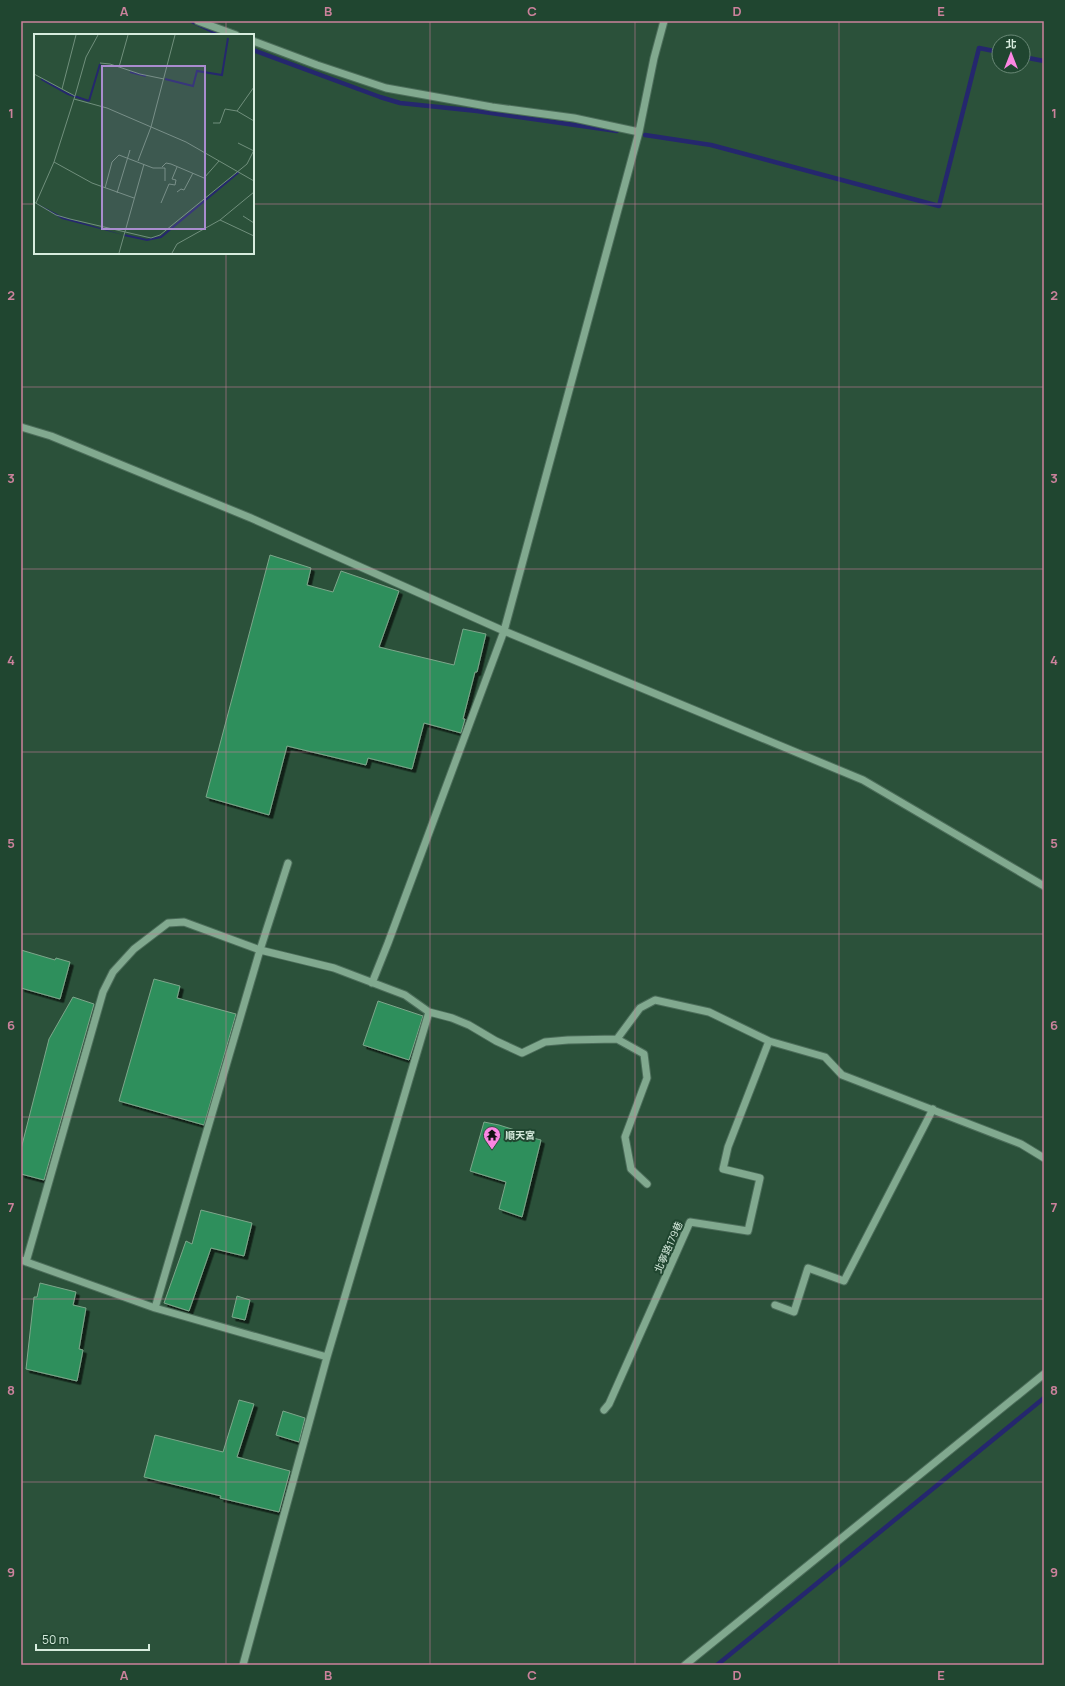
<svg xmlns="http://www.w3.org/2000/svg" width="1065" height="1686" font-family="Manrope,'Noto Sans TC',sans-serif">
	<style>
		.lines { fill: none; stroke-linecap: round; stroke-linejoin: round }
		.stream { stroke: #25276e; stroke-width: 4.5 }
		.building { fill: #2f8f5b; stroke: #7da68b; filter: url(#shadow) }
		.minor-casing { stroke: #4c6d5a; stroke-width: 9 }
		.minor { stroke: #81a98f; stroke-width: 7 }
		.grid { fill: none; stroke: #cc829c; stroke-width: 1; stroke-opacity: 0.55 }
		.labels { text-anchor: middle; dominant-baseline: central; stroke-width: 4; stroke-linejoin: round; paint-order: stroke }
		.poi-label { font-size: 10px; font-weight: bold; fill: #d7ecde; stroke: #204630; text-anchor: start }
		.street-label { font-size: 10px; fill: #d7ecde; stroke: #204630 }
		.inset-river { fill: none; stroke: #25276e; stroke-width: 2 }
		.inset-road { fill: none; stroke: #708f7c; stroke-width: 1 }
		.view { fill: #a98cce; fill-opacity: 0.15; stroke: #a98cce; stroke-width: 2 }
		.inset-edge { fill: none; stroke: #d7ecde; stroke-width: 2 }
		.neatline { fill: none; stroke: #cc829c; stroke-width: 1.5 }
		.grid-label { font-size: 13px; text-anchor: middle; font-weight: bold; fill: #cc829c }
	</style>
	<defs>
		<filter id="shadow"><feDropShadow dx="3.5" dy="3.5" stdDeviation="0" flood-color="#0009"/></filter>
	</defs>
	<rect width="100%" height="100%" fill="#2b513a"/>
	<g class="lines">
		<!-- stream -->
		<path class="stream" d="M192,21L221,35
			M253,50L380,97L400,103L477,111L617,131
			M1023,57L1044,61
			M645,135L711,145L939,206L979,48L999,52
			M717,1665L1044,1398"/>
	</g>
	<!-- building -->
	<path class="building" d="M270,555L311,568L307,585L333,592L341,571L399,591L379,647L454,665L463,629L486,634L477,672H475L463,719H465L461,733L424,723L412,769L368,758L366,765L287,746L269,815L206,797Z
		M21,950L55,960L56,958L70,962L60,999L21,988Z
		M154,979L180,986L177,998L236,1014L204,1125L119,1101Z
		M73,997L94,1004L44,1180L21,1174V1149L49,1039Z
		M378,1001L423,1016L409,1060L363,1045Z
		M484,1122L499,1125L515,1130L514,1133L541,1140L522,1217L499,1209L506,1182L470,1171Z
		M201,1210L252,1223L244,1256L211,1248L189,1311L164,1303L186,1241L192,1244Z
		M40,1283L76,1292L73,1305L86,1308L79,1349L83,1350L77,1381L26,1369L34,1297H37Z
		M237,1296L250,1300L245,1320L232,1317Z
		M239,1400L254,1404L237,1457L290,1471L279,1512L220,1498L221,1496L144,1477L155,1435L223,1452Z
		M283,1411L305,1418L299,1442L276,1435Z"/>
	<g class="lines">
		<!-- minor casing -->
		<g class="minor-casing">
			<path id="minor" d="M198,21L236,35
				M253,41L317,65L386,88L492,107L574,118L639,132
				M21,427L51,436L251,518L504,631L863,780L1044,886
				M372,983L388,943L504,631L639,132L654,58L664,21
				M617,1039L640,1008L655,1000L709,1012L769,1041L825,1057L842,1075L1021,1144L1044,1158
				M21,1260L155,1308L327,1357
				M26,1262L103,992L113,972L134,949L168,923L184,922L260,950L334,968L405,995L429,1012L452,1018L469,1025L496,1041L522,1053L545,1042L568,1040L617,1039L644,1054L647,1078L625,1137L631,1169L647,1184
				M775,1305L794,1312L808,1268L844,1281L933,1109
				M155,1308L260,950L288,863
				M604,1410L609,1404L690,1222L748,1231L760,1178L723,1169L728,1147L769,1041
				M243,1665L327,1357L429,1012
				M685,1665L1044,1374"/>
		</g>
		<!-- minor -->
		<use href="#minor" class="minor"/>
	</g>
	<!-- grid -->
	<path class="grid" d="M226,21V35M430,21V1665M635,21V1665M839,21V1665M21,204H35M253,204H1044M226,253V1665M21,387H1044M21,569H1044M21,752H1044M21,934H1044M21,1117H1044M21,1299H1044M21,1482H1044"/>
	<!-- icons -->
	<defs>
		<g id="temple-pin" transform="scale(0.9)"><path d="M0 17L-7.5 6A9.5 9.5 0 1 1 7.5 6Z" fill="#fc86e3" stroke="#204630"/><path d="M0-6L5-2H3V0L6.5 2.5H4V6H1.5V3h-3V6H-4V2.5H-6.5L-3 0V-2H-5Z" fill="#111"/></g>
	</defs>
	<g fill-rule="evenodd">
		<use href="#temple-pin" x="492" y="1135"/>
	</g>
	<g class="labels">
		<!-- poi labels -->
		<g class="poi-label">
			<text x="505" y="1135">順天宮</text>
		</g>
		<!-- street labels -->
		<g class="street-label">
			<text transform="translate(668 1247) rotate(-66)">北寧路179巷</text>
		</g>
	</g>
	<!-- overview -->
	<g transform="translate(34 34)">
		<rect width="220" height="220" fill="#2b513a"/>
		<path d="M0,168L27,182L89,201L28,185Z" fill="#25276e"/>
		<path class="inset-river" d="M96,38L112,42M7,45L34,60L55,67M131,45L159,52L163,37L188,41L194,4M55,67L66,30M90,201L113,206L127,203L205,138"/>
		<path class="inset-road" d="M66,29L76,30L106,40L130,45M85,33L94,1M0,40L41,62L40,65L73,74L152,108L220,147M220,53L203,77L220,87M28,55L42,1M41,62L52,23L64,1M40,65L20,128L58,149L100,164M179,89H186L191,75L203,77M204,109L220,117M104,127L117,93L141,1M128,133L132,129L137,130L170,144L185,127M71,154L78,128L85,121L119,134H131V147M143,158L147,155L150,156L159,139M83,159L96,116M0,168L22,181L36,185L117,204L126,201L213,130L220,116M2,169L20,128M127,169L135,150L141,151L142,146L138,145L143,133M209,182L220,189M186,186L220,202M85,219L110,130M138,219L143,210L186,186L220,158"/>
		<path class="view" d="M68,32H171V195H68Z"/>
		<rect width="220" height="220" class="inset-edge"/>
	</g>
	<!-- border -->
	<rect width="1065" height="1686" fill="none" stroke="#204630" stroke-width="44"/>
	<!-- north arrow -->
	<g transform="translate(1011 54)"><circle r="19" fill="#204630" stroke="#698876"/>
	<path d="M0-3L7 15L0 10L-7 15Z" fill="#fc86e3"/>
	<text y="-6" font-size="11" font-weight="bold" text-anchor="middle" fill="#d7ecde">北</text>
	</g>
	<!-- scale -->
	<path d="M36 1644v6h113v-6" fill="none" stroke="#d7ecde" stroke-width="2"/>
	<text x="42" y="1644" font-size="12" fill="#d7ecde" stroke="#204630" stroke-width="3" paint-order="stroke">50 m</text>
	<rect x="22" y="22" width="1021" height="1642" class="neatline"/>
	<g class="grid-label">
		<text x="124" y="16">A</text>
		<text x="328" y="16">B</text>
		<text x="532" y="16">C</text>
		<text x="737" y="16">D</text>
		<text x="941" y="16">E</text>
		<text x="11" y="118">1</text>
		<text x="1054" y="118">1</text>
		<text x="11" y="300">2</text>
		<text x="1054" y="300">2</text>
		<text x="11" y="483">3</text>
		<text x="1054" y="483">3</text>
		<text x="11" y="665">4</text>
		<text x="1054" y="665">4</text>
		<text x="11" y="848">5</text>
		<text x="1054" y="848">5</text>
		<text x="11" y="1030">6</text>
		<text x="1054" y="1030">6</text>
		<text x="11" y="1212">7</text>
		<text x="1054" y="1212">7</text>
		<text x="11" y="1395">8</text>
		<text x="1054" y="1395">8</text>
		<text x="11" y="1577">9</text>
		<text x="1054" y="1577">9</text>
		<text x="124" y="1680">A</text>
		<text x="328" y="1680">B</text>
		<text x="532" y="1680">C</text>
		<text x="737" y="1680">D</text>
		<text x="941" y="1680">E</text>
	</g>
</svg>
